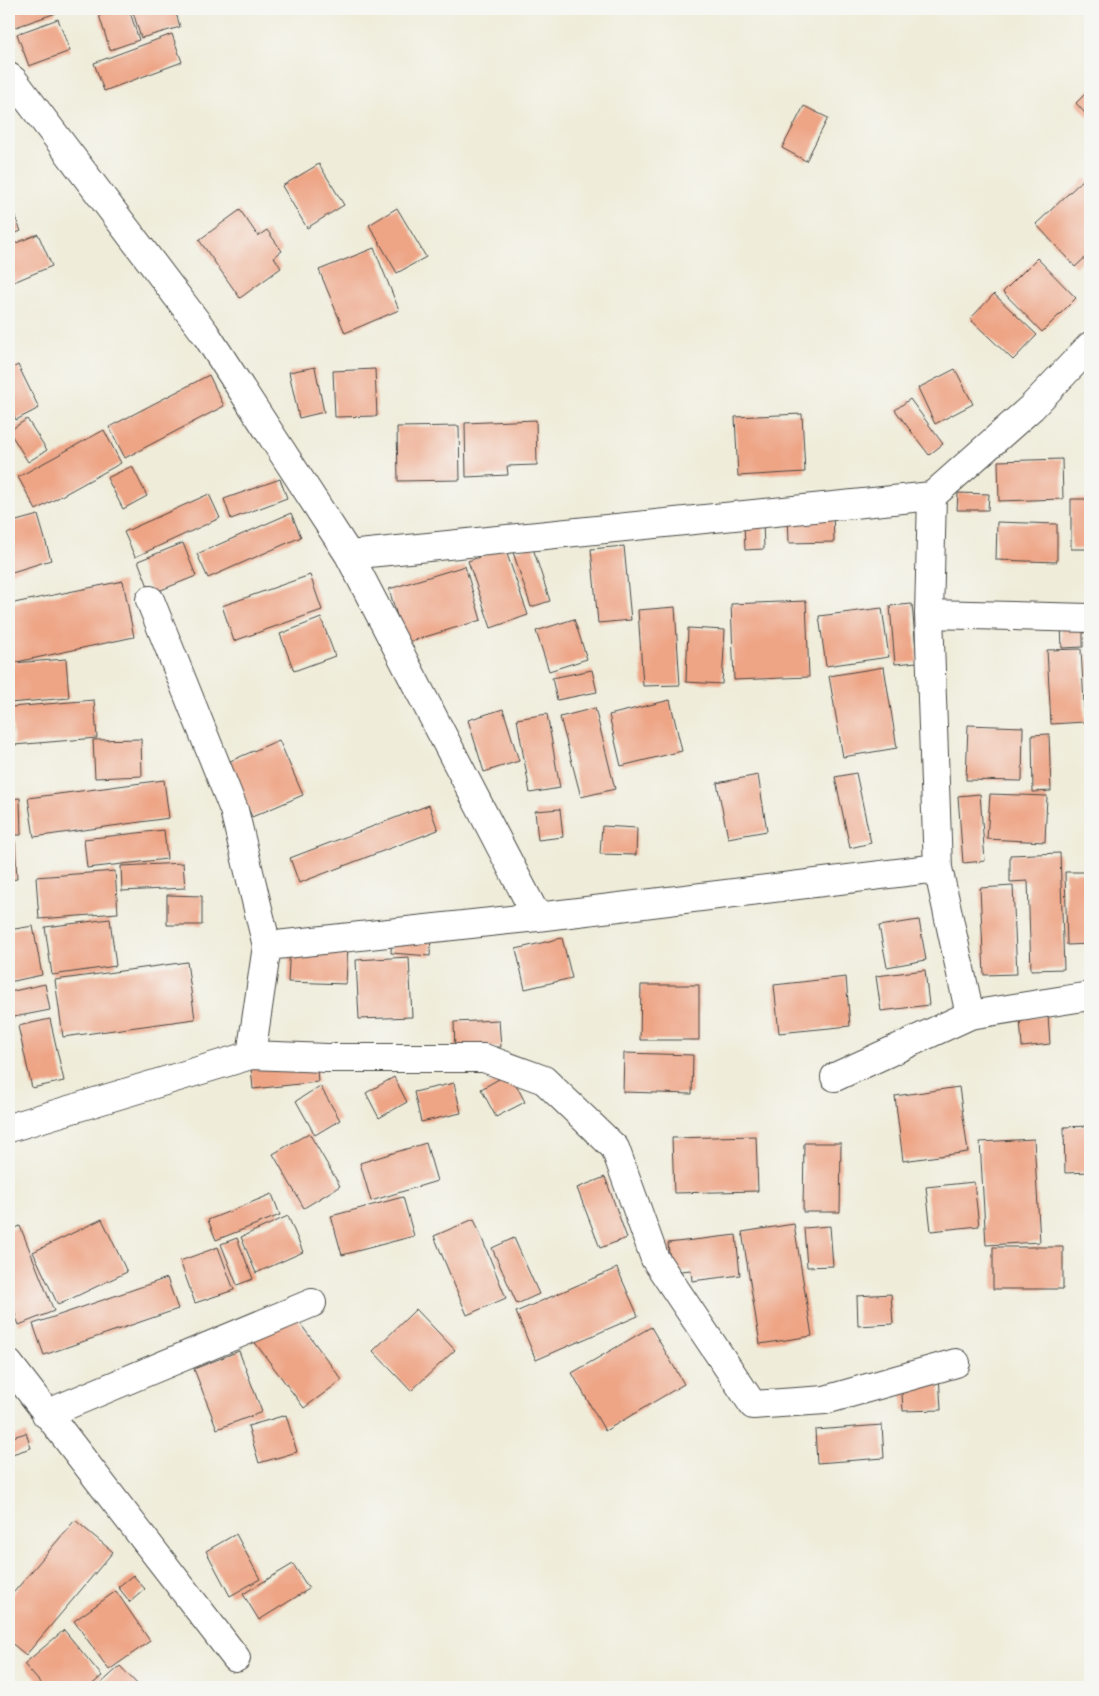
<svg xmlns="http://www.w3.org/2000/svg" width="1099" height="1696" font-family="'IM FELL DW Pica',serif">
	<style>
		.building { fill: #eea586 }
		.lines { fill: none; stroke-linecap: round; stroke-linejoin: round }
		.minor-casing { stroke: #484845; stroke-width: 30 }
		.minor { stroke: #fff; stroke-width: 28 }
	</style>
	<rect width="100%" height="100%" fill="#f6f6f2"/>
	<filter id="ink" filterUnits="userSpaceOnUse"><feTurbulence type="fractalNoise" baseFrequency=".02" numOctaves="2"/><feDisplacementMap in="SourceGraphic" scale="10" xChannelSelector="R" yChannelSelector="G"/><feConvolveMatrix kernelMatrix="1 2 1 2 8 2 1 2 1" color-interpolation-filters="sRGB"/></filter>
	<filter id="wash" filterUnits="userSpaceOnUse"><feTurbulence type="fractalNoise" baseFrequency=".0096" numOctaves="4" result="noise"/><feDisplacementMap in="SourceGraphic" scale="20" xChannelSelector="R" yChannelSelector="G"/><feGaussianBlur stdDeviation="1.12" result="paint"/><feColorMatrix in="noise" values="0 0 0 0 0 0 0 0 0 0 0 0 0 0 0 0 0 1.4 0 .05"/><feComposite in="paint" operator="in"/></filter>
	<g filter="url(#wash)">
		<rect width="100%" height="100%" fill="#efecd9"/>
		<g id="blocks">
			<!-- building -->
			<path class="building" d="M9,9H54L56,13L13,28Z
				M106,9H129L139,40L110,50L98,12Z
				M132,9H175L180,27L141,38Z
				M58,19L70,51L29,66L17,34Z
				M172,34L182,62L104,91L94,63Z
				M1090,89V119L1076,103Z
				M804,106L828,118L806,161L782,148Z
				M319,164L344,205L307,228L282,186Z
				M1085,178L1090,184V253L1075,267L1036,224Z
				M9,202L21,231L9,236Z
				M397,208L426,257L397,273L369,225Z
				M240,210L258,236L267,230L282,251L274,257L281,268L240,298L199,240Z
				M38,234L52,266L9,284V246Z
				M374,248L399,310L345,333L319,270Z
				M1037,258L1076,298L1042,332L1003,292Z
				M994,294L1037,335L1013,360L970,319Z
				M18,365L39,408L16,420L9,406V370Z
				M315,367L324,412L299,418L289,372Z
				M375,369L377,416L335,417L333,371Z
				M955,369L973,404L935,424L918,388Z
				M209,375L224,406L125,458L109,427Z
				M910,399L943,444L929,455L895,410Z
				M802,414L805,472L738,476L735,417Z
				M27,419L47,450L28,462L9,431Z
				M536,420L537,465L507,466L508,475L466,477L465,423Z
				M459,426L460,480L398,481L397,427Z
				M104,430L121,463L36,510L18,477Z
				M1062,459L1063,499L999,501L998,461Z
				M132,466L147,496L123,509L107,478Z
				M280,479L287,498L231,519L224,499Z
				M958,493L989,494L988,510H957Z
				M209,494L220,518L135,557L124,532Z
				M1071,499H1090V549H1071Z
				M833,510L834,542L789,543L788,511Z
				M291,513L301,537L208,578L197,554Z
				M38,515L51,560L9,573V523Z
				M744,521H763L764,549L745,550Z
				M997,522L1057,524V562L996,560Z
				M183,543L196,576L151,594L138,561Z
				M532,545L550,601L531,607L513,552Z
				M624,546L631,620L598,623L591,549Z
				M505,548L528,615L491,628L468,561Z
				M465,566L481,620L405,643L389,589Z
				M310,575L322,610L234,641L222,606Z
				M123,581L134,637L12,663L66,659L69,698L9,703V604Z
				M806,601L809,677L734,680L731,604Z
				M912,604L917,662L895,664L890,606Z
				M675,607L680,685L643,686L638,610Z
				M882,608L889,657L826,666L819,616Z
				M321,618L335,656L294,671L280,634Z
				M574,619L587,659L549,671L536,631Z
				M1083,624V647L1062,648L1061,625Z
				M688,628L725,630L722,684L686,682Z
				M1081,649L1085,722L1051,724L1047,650Z
				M1087,654H1090V695H1088Z
				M884,667L897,748L843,757L829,676Z
				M592,670L597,692L557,700L552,678Z
				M94,700L97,738L14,745L11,707Z
				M670,700L682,751L621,766L609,715Z
				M595,708L615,789L581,797L560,717Z
				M503,709L519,761L484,772L468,720Z
				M547,714L560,788L530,793L517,719Z
				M968,725L1023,727L1022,781L966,780Z
				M1049,734L1051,791L1033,792L1032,735Z
				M141,739L142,776L95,778L93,740Z
				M279,740L303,795L252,817L228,762Z
				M856,773L871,843L850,848L835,777Z
				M758,775L767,831L728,838L717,783Z
				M164,780L169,818L34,837L28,798Z
				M980,794L985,861L963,863L958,796Z
				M990,794L1047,796L1045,842L987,839Z
				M20,798L21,835H9V799Z
				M429,805L438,830L299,883L290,858Z
				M560,809L563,837L538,840L535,811Z
				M602,826L637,828L636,855L600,854Z
				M164,830L167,859L87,868L84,839Z
				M9,841H15L17,879L9,880Z
				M1060,853L1064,969L1031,970L1028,881L1010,882V855Z
				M183,863L185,888L122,891L121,866Z
				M115,871L118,913L39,919L36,877Z
				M1065,872H1090V944L1067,945Z
				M1013,886L1017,974L984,975L980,888Z
				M167,895L202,896V925H167Z
				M110,919L116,966L52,975L45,927Z
				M919,920L926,960L887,967L879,926Z
				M33,926L42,975L9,982V930Z
				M392,932L431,934L430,956L391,953Z
				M562,938L572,978L525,989L516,949Z
				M290,943L348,945L346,984L288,982Z
				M409,957L412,1017L359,1019L356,960Z
				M187,962L195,1019L63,1037L55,980Z
				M925,970L929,1005L881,1011L876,976Z
				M846,977L850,1026L779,1033L774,985Z
				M45,984L50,1010L9,1018V992Z
				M641,985H699V1040H640Z
				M1048,1016L1050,1044L1022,1047L1020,1018Z
				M50,1019L64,1081L32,1088L18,1026Z
				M499,1020L501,1047L455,1050L454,1022Z
				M624,1053L693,1055L692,1094L623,1092Z
				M316,1059L318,1082L253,1089L251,1067Z
				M510,1073L525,1102L496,1117L481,1089Z
				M394,1077L407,1102L379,1118L366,1093Z
				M454,1083L461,1113L421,1122L414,1092Z
				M320,1086L340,1120L315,1135L296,1101Z
				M959,1087L968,1152L903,1161L895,1096Z
				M1090,1126V1172L1065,1173L1064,1127Z
				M309,1133L340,1186L304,1208L273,1154Z
				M756,1136L758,1191L674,1193L672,1138Z
				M1034,1139L1040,1242L986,1245L980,1142Z
				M426,1143L437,1181L371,1201L360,1163Z
				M804,1143H841L840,1212H803Z
				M605,1177L627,1238L600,1248L577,1188Z
				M974,1182L979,1226L931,1231L926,1187Z
				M272,1194L280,1215L216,1240L208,1220Z
				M403,1197L414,1236L342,1255L331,1216Z
				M288,1216L303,1252L256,1273L241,1237Z
				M102,1219L127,1272L58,1305L33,1252Z
				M474,1219L506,1298L467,1315L434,1236Z
				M794,1224L812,1336L760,1344L742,1232Z
				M20,1226L54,1311L19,1325L9,1298V1231Z
				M830,1226L833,1266L807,1267L804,1228Z
				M736,1235L740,1275L692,1281L691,1270L671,1272L668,1243Z
				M237,1238L253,1279L237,1285L221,1244Z
				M514,1238L539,1294L517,1304L492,1248Z
				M218,1247L234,1290L195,1303L180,1261Z
				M993,1247H1063V1289H993Z
				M617,1268L638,1316L536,1360L516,1312Z
				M167,1278L178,1309L44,1355L33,1324Z
				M891,1294L893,1324L858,1326L857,1296Z
				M285,1303L342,1380L304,1408L247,1332Z
				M416,1309L455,1350L411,1391L373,1351Z
				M651,1327L684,1384L605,1431L572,1373Z
				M239,1351L262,1412L217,1429L194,1369Z
				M939,1374L941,1410L903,1411L901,1376Z
				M286,1415L297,1452L259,1463L248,1426Z
				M882,1425L884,1458L817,1463L815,1430Z
				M26,1433L31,1448L9,1455V1438Z
				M75,1520L113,1552L26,1655L9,1641V1598Z
				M236,1534L260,1579L230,1596L206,1551Z
				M293,1564L309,1589L259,1620L243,1594Z
				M133,1575L145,1589L130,1602L118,1587Z
				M116,1591L150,1641L109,1670L74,1621Z
				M64,1630L102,1676L89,1687H44L24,1664Z
				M120,1666L140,1687H97Z"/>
		</g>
	</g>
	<g filter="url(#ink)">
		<use href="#blocks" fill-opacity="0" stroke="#484845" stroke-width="1"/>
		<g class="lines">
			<!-- minor casing -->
			<g class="minor-casing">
				<path id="minor" d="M9,77L14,81L205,333L349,555L537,917
					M932,496L929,614L938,868L970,1015L1090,996
					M349,555L932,496L1032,407L1090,346
					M150,600L234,810L267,946
					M929,614L1090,618
					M251,1055L327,1058H484L544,1080L615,1148L655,1259L753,1405L825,1400L956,1363
					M835,1077L970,1015
					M9,1128L251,1055L267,946L537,917L938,868
					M9,1364L236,1658
					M46,1414L312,1303"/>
			</g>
			<!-- minor -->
			<use href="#minor" class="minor"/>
		</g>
	</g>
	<!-- margin -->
	<rect width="1099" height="1696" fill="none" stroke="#f6f6f2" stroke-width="30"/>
</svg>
